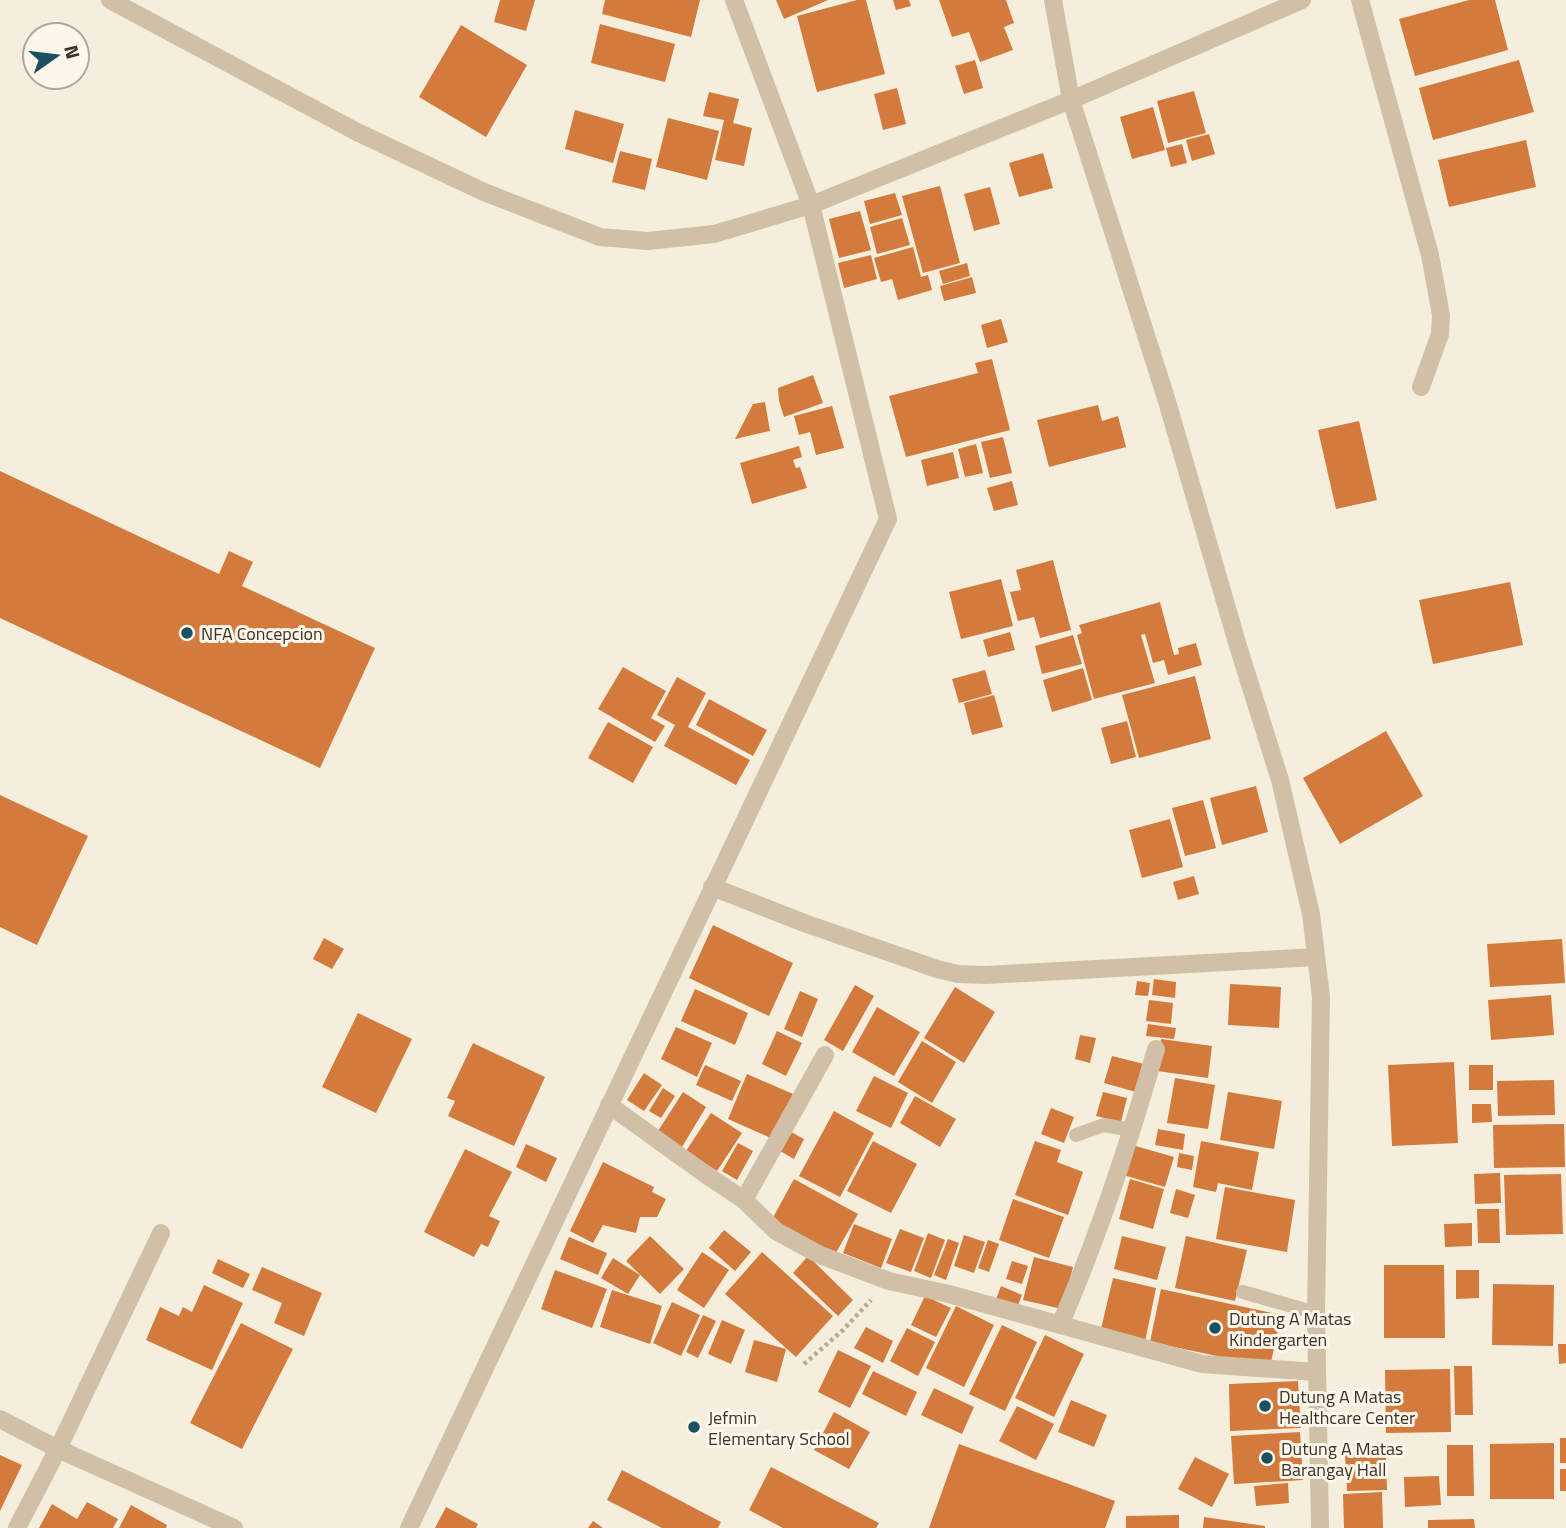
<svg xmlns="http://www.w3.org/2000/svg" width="1566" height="1528" font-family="'Titillium Web',sans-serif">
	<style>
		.building { fill: #d37a3d }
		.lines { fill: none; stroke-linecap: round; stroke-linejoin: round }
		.path { stroke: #bbaa91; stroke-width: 4.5; stroke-dasharray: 3.5 3.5; stroke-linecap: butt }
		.service { stroke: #cfc0a7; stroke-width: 14 }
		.minor { stroke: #cfc0a7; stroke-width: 18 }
		.poi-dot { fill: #195161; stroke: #fcf7ea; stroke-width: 2.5 }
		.labels { text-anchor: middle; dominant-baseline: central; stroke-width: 6; stroke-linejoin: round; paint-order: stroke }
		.poi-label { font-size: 18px; fill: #3b3128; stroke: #fcf7ea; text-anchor: start }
	</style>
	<rect width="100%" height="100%" fill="#f5eedd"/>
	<!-- building -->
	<path class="building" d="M500,0H535L526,31L494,22Z
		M605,0H700L691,37L602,14Z
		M776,0H828L784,19Z
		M857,0H866L885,74L817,92L797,16Z
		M893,0H909L911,6L896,10Z
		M939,0H1006L1014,23L1004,27L1013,50L980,62L969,32L952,37Z
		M1469,0H1495L1508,50L1415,76L1399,19Z
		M600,24L675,44L665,82L591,63Z
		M461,25L527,65L486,137L419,97Z
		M975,60L983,88L964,94L955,66Z
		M1519,60L1534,112L1433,140L1419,88Z
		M897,88L906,124L883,130L874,94Z
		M1194,91L1206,133L1168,143L1157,101Z
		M709,92L739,99L733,123L752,128L744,166L715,160L724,120L703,116Z
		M1153,107L1165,150L1132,159L1120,117Z
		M575,110L624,124L613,163L565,149Z
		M668,118L719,131L707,180L656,167Z
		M1209,134L1215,154L1192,161L1186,140Z
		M1526,140L1536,187L1449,207L1438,160Z
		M1182,144L1187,163L1171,167L1166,148Z
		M620,151L652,159L645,190L612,182Z
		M1043,153L1053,188L1019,197L1009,163Z
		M940,186L960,263L923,273L902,196Z
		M990,187L1000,224L974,231L964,194Z
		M895,193L902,215L870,224L864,201Z
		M860,211L871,250L839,258L829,219Z
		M902,218L910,245L877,254L870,227Z
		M913,247L921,277L928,275L932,290L898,300L892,279L881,282L874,258Z
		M871,255L877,279L844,288L838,263Z
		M967,263L970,276L943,284L939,271Z
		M972,277L976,293L944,301L940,286Z
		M1001,319L1008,342L987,348L981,325Z
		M992,359L1010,430L906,457L889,396L978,373L975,363Z
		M813,375L823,403L784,417L779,401L778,388Z
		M765,402L770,431L735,439L753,404Z
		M1098,405L1102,421L1118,416L1126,447L1049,467L1037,420Z
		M832,406L844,448L816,455L810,432L799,435L794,416Z
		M1359,421L1377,500L1336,509L1318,430Z
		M1003,437L1012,473L990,478L981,442Z
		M976,444L983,473L965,477L958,449Z
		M799,446L802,457L793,460L796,468L800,467L807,488L752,504L740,463Z
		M953,452L959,478L927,486L921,460Z
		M0,471L219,574L229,551L253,562L242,586L375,648L320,768L0,618Z
		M1012,481L1018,505L994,511L987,488Z
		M1053,560L1071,630L1040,638L1034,617L1018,621L1010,592L1021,590L1016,570Z
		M1001,579L1013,626L961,639L949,592Z
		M1510,582L1523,645L1433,664L1419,600Z
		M1160,602L1174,655L1179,654L1178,648L1196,643L1202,665L1168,675L1164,660L1153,663L1145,634L1141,635L1155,683L1094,699L1077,635L1082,633L1079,625Z
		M1010,632L1015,650L988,657L983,640Z
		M1073,635L1082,664L1042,674L1035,646Z
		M623,667L666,691L651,718L665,726L655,742L598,709Z
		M1083,668L1092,700L1052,712L1043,680Z
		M985,670L992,694L959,703L952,679Z
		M1195,676L1211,739L1139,758L1122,695Z
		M677,677L706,693L688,727L750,760L736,785L664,746L675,725L657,715Z
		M994,695L1003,727L972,735L964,703Z
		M709,699L767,730L753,756L696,725Z
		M1127,721L1136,757L1111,764L1101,728Z
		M608,722L653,747L633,783L588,758Z
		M1386,731L1423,796L1340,844L1303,778Z
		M1256,786L1268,832L1222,845L1210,798Z
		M0,795L88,836L37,945L0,927Z
		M1203,800L1216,848L1185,856L1172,808Z
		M1170,819L1183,867L1142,878L1129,830Z
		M1194,876L1199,894L1178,900L1173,882Z
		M713,925L793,963L769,1016L689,978Z
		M324,938L344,949L332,969L313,959Z
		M1562,939L1565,983L1490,987L1487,944Z
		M1154,979L1176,982L1175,998L1152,995Z
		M1137,981L1150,983L1148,996L1135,995Z
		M1230,984L1281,987L1279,1028L1228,1025Z
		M855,985L874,996L843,1051L824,1040Z
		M955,987L995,1012L964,1063L924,1038Z
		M695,989L748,1013L735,1045L681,1021Z
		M800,991L818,999L802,1037L784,1029Z
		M1551,995L1554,1035L1491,1040L1488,1000Z
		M1149,1000L1173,1003L1171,1024L1146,1021Z
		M877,1007L920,1032L894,1076L852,1052Z
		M358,1013L412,1039L376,1113L322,1087Z
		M1148,1024L1176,1028L1174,1039L1146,1036Z
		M676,1027L712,1043L697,1077L661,1059Z
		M777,1031L802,1043L786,1076L762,1064Z
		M1080,1035L1096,1038L1090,1063L1075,1059Z
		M1161,1039L1212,1046L1208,1078L1157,1071Z
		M922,1041L956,1062L932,1103L898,1082Z
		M473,1043L545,1077L514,1146L448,1116L455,1101L447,1098Z
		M1112,1056L1144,1064L1136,1092L1104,1083Z
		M1454,1062L1458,1143L1392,1146L1388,1065Z
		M705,1065L741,1081L732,1101L696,1085Z
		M1469,1065H1493V1090H1469Z
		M644,1073L662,1085L644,1111L627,1100Z
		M747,1074L793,1094L773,1139L728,1119Z
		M874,1076L908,1093L891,1128L856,1111Z
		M1175,1078L1215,1085L1208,1129L1167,1123Z
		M1554,1080L1555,1115L1498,1116L1497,1081Z
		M663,1088L675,1096L661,1118L649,1111Z
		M683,1092L706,1107L682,1147L658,1131Z
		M1103,1092L1127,1098L1121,1122L1096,1116Z
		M1228,1092L1282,1101L1274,1149L1220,1140Z
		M915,1096L956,1119L940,1147L900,1123Z
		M1472,1104H1491L1492,1122L1472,1123Z
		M1051,1108L1074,1117L1064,1143L1041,1134Z
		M834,1111L874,1133L840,1197L799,1176Z
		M711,1113L742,1133L717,1171L686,1151Z
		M1564,1124L1565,1167L1494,1168L1493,1125Z
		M1158,1129L1185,1134L1183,1150L1155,1145Z
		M791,1132L804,1139L794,1159L780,1151Z
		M873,1141L917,1164L891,1213L847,1191Z
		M1035,1141L1061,1150L1057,1162L1083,1172L1068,1215L1015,1195Z
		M1201,1141L1259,1152L1252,1190L1218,1183L1216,1192L1193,1187Z
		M738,1143L753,1151L737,1180L722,1171Z
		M526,1144L557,1158L546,1182L516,1167Z
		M1132,1145L1174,1157L1165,1187L1123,1175Z
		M465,1149L512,1172L489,1216L500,1221L488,1247L481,1244L474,1257L424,1232Z
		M1179,1153L1194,1156L1192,1170L1177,1167Z
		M603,1162L654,1187L652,1192L666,1199L657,1217H640L636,1233L603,1225L593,1243L570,1231Z
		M1500,1173L1501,1203L1475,1204L1474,1174Z
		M1561,1174L1563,1234L1506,1235L1504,1175Z
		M794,1179L858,1214L833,1258L770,1223Z
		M1130,1179L1164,1189L1153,1229L1119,1219Z
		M1225,1187L1295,1200L1287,1252L1216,1239Z
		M1176,1189L1195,1195L1188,1218L1170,1213Z
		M1013,1199L1064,1217L1049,1258L999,1240Z
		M1477,1209H1499L1500,1243H1478Z
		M1472,1223V1246L1445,1247L1444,1224Z
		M854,1224L892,1239L881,1268L843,1253Z
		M900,1229L924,1238L911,1272L886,1263Z
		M724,1230L751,1252L735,1271L709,1248Z
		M928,1233L945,1240L931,1278L914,1271Z
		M964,1235L985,1242L974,1273L954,1266Z
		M650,1236L684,1269L660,1294L626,1261Z
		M1122,1236L1166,1247L1157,1280L1114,1269Z
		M1186,1236L1247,1250L1235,1301L1175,1288Z
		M569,1237L607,1253L598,1275L560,1259Z
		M948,1239L959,1243L946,1280L934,1275Z
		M988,1240L999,1244L989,1272L978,1268Z
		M702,1252L729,1270L704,1308L677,1290Z
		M762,1252L833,1316L796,1357L725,1294Z
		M808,1256L853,1300L838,1316L793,1273Z
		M1034,1257L1073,1267L1062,1309L1023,1300Z
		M613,1258L640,1275L628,1294L601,1278Z
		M218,1259L250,1274L243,1288L212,1273Z
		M1012,1261L1028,1266L1022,1284L1006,1279Z
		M1384,1265H1444L1445,1338H1384Z
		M262,1267L322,1293L304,1336L274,1323L282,1303L252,1290Z
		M555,1270L607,1289L592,1328L541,1309Z
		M1456,1270H1479V1298L1456,1299Z
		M1113,1278L1156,1288L1145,1342L1100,1333Z
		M1493,1284L1554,1285L1553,1346L1492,1345Z
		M204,1285L243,1303L212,1370L146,1340L160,1307L179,1316L183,1307L192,1312Z
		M1001,1286L1022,1295L1016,1310L995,1302Z
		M1161,1289L1281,1315L1270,1367L1150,1342Z
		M612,1290L662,1306L650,1344L600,1327Z
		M925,1296L951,1308L936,1337L911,1325Z
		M672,1302L700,1315L681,1356L653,1343Z
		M956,1306L994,1325L964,1387L926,1368Z
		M703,1315L716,1321L698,1358L686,1352Z
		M722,1320L745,1330L731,1364L708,1354Z
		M241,1323L293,1349L242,1449L190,1423Z
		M1002,1325L1037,1342L1005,1411L969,1394Z
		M866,1327L893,1341L883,1363L854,1348Z
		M907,1328L935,1342L918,1376L890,1361Z
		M1045,1335L1084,1354L1054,1417L1015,1398Z
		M754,1340L786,1349L777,1382L745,1372Z
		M1558,1344H1566V1363L1559,1364Z
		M838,1350L871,1366L850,1408L818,1392Z
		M1454,1366H1472L1473,1415H1455Z
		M1450,1369L1451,1432L1386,1433L1385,1370Z
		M873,1371L917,1392L906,1416L862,1394Z
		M1298,1381L1301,1428L1230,1431L1229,1384Z
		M934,1388L974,1407L962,1434L921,1415Z
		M1071,1400L1107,1415L1094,1447L1058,1432Z
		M1017,1406L1054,1424L1036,1460L999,1441Z
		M834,1412L870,1432L849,1469L814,1450Z
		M1300,1432L1303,1480L1234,1484L1231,1436Z
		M1560,1438H1566V1463H1560Z
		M1554,1443V1499H1490V1444Z
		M959,1444L1115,1501L1105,1528H929Z
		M1447,1445H1473L1474,1496H1447Z
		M1386,1452L1387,1490L1347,1491L1345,1453Z
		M0,1455L22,1465L0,1511Z
		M1195,1457L1229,1474L1212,1507L1178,1489Z
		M771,1467L879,1523L876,1528H783L749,1510Z
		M1560,1469H1566V1491H1560Z
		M622,1470L721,1522L718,1528H662L607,1500Z
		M1439,1476L1441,1505L1405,1507L1404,1477Z
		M1288,1483L1289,1503L1256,1506L1254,1486Z
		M1382,1492L1383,1528H1344L1343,1494Z
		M87,1502L118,1519L113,1528H39L52,1504L77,1519Z
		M131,1505L167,1525L166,1528H119Z
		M446,1507L478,1524L476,1528H435Z
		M1179,1515V1528H1126V1516Z
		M1204,1517L1265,1526V1528H1203Z
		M1474,1519L1475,1528H1428V1520Z
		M593,1521L603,1528H588Z"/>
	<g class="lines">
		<!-- path -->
		<path class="path" d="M804,1364L842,1331L871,1300"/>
		<!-- service -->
		<path class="service" d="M1076,1135L1104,1125L1132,1130
			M1243,1292L1316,1313"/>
		<!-- minor -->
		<path class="minor" d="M110,0L357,132L484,192L600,237L648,241L714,234L811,205L1071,100L1302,0
			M1053,0L1071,100L1166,398L1238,646L1280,780L1311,914L1321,997L1316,1313L1320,1528
			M1360,0L1430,255L1441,315L1440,334L1421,387
			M712,887L807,924L937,969L958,974L986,975L1316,957
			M609,1105L705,1174L744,1200L776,1231L820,1255L889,1281L949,1294L1202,1364L1317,1372
			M744,1200L825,1055
			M1060,1325C1099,1235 1129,1143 1156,1049
			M0,1419L58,1449L234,1528
			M17,1528L58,1449L161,1233
			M409,1528L888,519L811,205L734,0"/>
	</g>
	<!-- markers -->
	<g class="poi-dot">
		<circle cx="187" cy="633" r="7"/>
		<circle cx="1215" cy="1328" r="7"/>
		<circle cx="1265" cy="1406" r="7"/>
		<circle cx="694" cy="1427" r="7"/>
		<circle cx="1267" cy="1458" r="7"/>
	</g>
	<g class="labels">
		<!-- poi labels -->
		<g class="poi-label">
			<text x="201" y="633">NFA Concepcion</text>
			<text x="1229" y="1318">Dutung A Matas<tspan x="1229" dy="21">Kindergarten</tspan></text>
			<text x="1279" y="1396">Dutung A Matas<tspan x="1279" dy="21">Healthcare Center</tspan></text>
			<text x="708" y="1417">Jefmin<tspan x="708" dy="21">Elementary School</tspan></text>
			<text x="1281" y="1448">Dutung A Matas<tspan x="1281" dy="21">Barangay Hall</tspan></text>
		</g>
	</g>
	<!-- north arrow -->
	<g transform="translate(56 56) rotate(76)"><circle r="33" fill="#fcf7ea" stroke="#afa89c" stroke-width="2"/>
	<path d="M0-5L12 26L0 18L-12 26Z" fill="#195161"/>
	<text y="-10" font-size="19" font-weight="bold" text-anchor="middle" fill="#3b3128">N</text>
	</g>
</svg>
